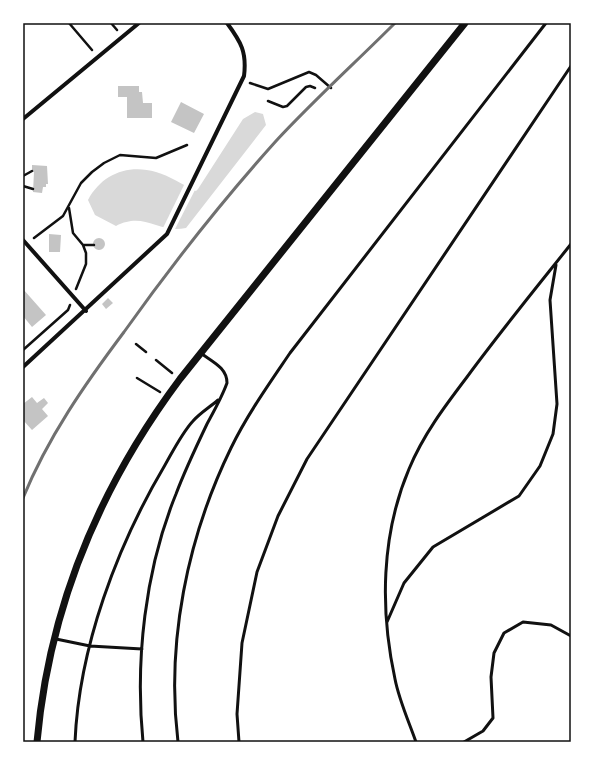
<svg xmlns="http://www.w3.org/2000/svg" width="594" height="765" font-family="'Source Serif 4',serif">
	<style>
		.water { fill: #d9d9d9 }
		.pier { fill: #fff }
		.building { fill: #c4c4c4 }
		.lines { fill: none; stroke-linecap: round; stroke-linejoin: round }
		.path { stroke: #111; stroke-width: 2.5 }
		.service { stroke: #111; stroke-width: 3 }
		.minor { stroke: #111; stroke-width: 4 }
		.tertiary { stroke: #111; stroke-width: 7 }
		.rail { stroke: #707070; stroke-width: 3 }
		.neatline { fill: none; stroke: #111; stroke-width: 1.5 }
	</style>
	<rect width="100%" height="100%" fill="#fff"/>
	<!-- water -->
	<path class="water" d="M255,112L263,114L266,125L186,228C157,234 145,211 116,226L95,215L88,200C102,174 128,164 156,172C170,176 183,185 196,191L198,189L243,119Z"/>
	<!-- pier -->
	<path class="pier" d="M185,183L196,188L174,231L162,230Z"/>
	<!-- building -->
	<path class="building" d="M118,86H139V92H142L143,103H152V118H127V97H118Z
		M181,102L204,114L194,133L171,122Z
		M32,165L47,166L48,184H46V187H43L42,193L33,192L34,172H32Z
		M49,234L61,235L60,252H49Z
		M93 244a6 6 0 1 1 12 0a6 6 0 1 1-12 0Z
		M23,289L46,315L32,327L23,316Z
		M108,298L113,303L106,309L102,304Z
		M32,397L37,403L44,398L48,403L42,409L48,416L32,430L23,420V404Z"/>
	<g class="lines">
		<!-- path -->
		<path class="path" d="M69,23L92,50
			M111,23L117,30
			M250,83L268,89L309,72L316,75L331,88
			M268,101L283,107L287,106L306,87L310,86L315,88
			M23,176L32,171
			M23,186L33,189
			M69,208L73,233L83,245L86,253V264L76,289
			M34,238L63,216L81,183L92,172L104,163L120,155L156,158L187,145
			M83,245H94
			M136,344L146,352
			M23,350L68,310L70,305
			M156,360L172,373
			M137,378L160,392"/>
		<!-- service -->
		<path class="service" d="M387,622L404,583L433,547L519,496L540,466L553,434L557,404L550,300L556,265
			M56,639L90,646L142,649
			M75,742C79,647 117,546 165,465C173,451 182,433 193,421C200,413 210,407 218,400
			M143,742C135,660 145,570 176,494C185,470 196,447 207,424C214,411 222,397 227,383C227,368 213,362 202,354
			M178,742C166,643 187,538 231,448C247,415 269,384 290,353L546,23
			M239,742L237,714L242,643L257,572L278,516L307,459L571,66
			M416,742C409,722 399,700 395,679C380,610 381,535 409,469C423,435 445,406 467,377C500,332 536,288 571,244
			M464,742L483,731L493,718L491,677L494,653L504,633L523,622L551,625L571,636"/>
		<!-- minor -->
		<path class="minor" d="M23,119L139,23
			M23,240L86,311
			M23,367L167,234L244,76C247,52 241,42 227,23"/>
		<!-- tertiary -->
		<path class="tertiary" d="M37,742C49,608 100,486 180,379L465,23"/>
		<!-- rail -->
		<path class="rail" d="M23,498C48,437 85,384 124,332C171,266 222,201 276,141C314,100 356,62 395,23"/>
	</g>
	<!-- border -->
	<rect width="594" height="765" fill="none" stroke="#ffffff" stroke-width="48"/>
	<rect x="24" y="24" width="546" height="717" class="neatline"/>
</svg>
